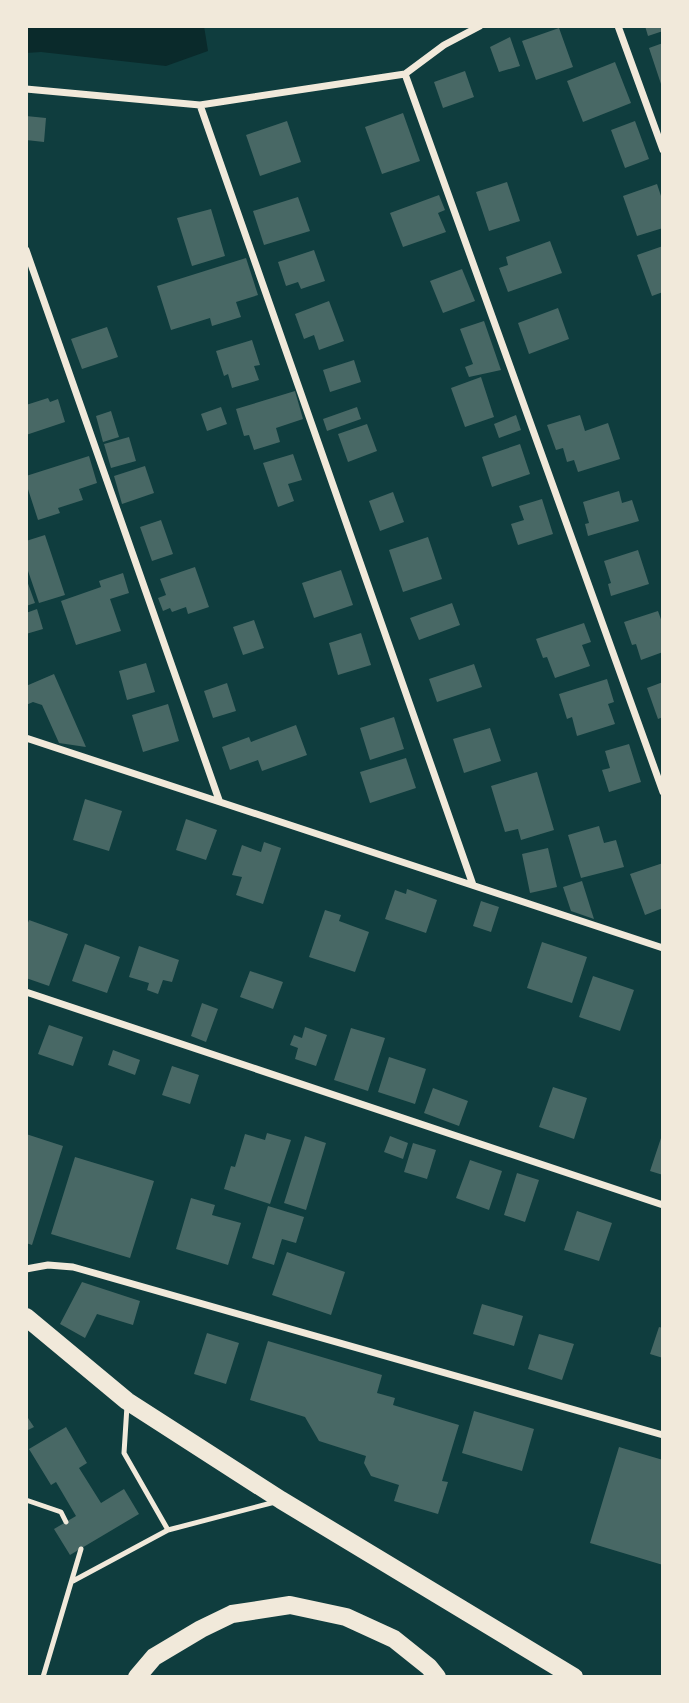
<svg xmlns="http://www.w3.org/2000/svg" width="689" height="1703" font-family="Helvetica,sans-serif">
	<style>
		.water { fill: #0a2a2b }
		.building { fill: #486865 }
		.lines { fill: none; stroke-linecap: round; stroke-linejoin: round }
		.service { stroke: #f1e9da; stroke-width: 5 }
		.minor { stroke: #f1e9da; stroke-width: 7 }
		.primary { stroke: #f1e9da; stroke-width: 18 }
	</style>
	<rect width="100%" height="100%" fill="#0f3d3e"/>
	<!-- water -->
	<path class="water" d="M26,26H119L124,28L128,26H204L208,51L166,66L41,52L26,53Z"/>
	<!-- building -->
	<path class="building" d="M645,26H663V31L648,36Z
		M559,28L573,67L536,80L522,41Z
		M510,37L520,66L499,72L490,47Z
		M663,43V87H662L649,48Z
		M615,62L631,103L583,122L567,81Z
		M465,71L474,97L443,108L434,82Z
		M403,113L420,161L382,174L365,127Z
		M26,116L46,118L44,142L26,140Z
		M287,121L301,162L260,176L246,135Z
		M635,121L649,159L625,168L611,130Z
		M507,182L520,221L489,231L476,192Z
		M657,184L663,202V228L637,236L623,196Z
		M439,195L445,210L438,213L446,232L403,247L390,213Z
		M298,197L310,231L264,245L253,211Z
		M211,209L225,256L192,266L177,218Z
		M550,241L562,273L508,292L499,268L508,265L506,257Z
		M663,246V292L652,296L637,255Z
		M314,250L325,281L301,289L298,282L286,286L278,262Z
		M246,258L258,295L236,302L241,317L212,326L210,318L171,330L157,286Z
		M462,269L475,301L443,313L430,281Z
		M329,301L344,341L319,350L314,335L304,339L295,314Z
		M558,308L569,339L529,354L518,323Z
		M484,321L501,370L469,377L465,367L473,364L460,329Z
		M107,327L118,357L82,369L71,339Z
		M252,340L260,365L254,366L259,380L232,388L228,374L224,376L216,351Z
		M354,360L361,382L330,392L323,370Z
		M481,377L494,417L465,427L451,388Z
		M295,391L303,419L276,428L280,442L254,450L249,435L244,436L236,409Z
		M48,398L50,402L58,399L65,422L26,435V405Z
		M221,407L227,424L207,431L201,414Z
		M357,407L361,419L327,431L323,419Z
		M111,411L119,437L103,442L96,416Z
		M516,415L521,430L499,438L494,424Z
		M580,415L585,431L608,423L620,459L578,472L574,460L567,462L563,448L556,450L547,425Z
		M367,424L377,451L348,462L338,434Z
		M129,437L136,461L111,468L104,444Z
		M520,444L530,474L492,487L482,457Z
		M293,454L302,480L288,484L294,501L278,507L263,463Z
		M89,456L97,483L79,489L83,500L58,508L60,513L38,520L26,483V476Z
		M145,466L154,493L122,504L114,476Z
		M619,491L622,503L632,500L639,521L588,536L585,524L589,523L583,502Z
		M393,492L404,522L380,531L369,501Z
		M542,499L553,534L518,545L511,524L524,520L519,506Z
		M161,520L173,554L152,561L140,527Z
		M45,535L65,595L39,603L26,565V541Z
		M428,537L442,579L403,592L389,550Z
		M638,550L649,584L611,596L608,584L611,583L604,561Z
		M195,567L209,607L188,614L186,607L172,612L170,608L163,611L158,598L166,595L160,579Z
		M341,570L353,605L314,618L302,583Z
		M123,573L129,593L110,599L121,631L76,645L61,601L101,587L99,581Z
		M26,578L35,603L26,606Z
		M452,603L460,625L419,640L410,618Z
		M37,609L43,629L26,634V613Z
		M658,611L663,625V652L641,660L636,644L632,645L624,622Z
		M254,620L264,648L243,655L233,627Z
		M584,623L591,642L582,645L590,666L555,678L547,657L543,658L536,639Z
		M361,633L371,665L338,675L329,643Z
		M146,663L155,692L127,700L119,671Z
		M474,664L482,687L437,702L429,679Z
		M54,674L86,747L59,743L42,705L33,702L26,705V686Z
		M607,679L614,702L608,704L615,724L577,736L572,717L567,719L559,694Z
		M663,682V717L658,719L647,688Z
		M227,683L236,711L213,718L204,691Z
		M168,704L179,741L143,752L132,715Z
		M394,717L404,749L370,760L360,728Z
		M296,725L307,755L262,771L258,760L230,770L222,747L249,737L251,742Z
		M490,728L501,761L464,773L453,739Z
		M629,744L641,782L609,792L602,770L610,768L605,751Z
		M406,758L416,788L370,803L360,772Z
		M537,772L554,830L521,840L518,829L505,832L491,786Z
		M85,799L122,811L109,851L73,840Z
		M186,819L217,830L206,860L176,850Z
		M599,826L604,843L616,840L624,867L581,878L568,835Z
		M264,842L281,848L263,904L236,895L242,877L232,875L242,845L261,852Z
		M548,848L557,887L530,893L522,854Z
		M663,863V908L645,915L630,874Z
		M582,881L594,919L571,911L563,887Z
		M407,889L437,900L426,933L385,919L395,890L406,894Z
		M481,901L499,907L491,932L473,926Z
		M325,910L341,915L339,921L369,932L355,972L309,957Z
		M29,920L68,934L49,986L26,978V928Z
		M542,942L587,957L572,1003L527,988Z
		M85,944L120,957L107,993L72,981Z
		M139,946L179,960L172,982L163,980L158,994L147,990L149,983L129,977Z
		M250,971L283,982L273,1009L240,997Z
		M593,976L634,990L620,1031L579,1017Z
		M202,1003L218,1009L206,1042L191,1036Z
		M49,1025L83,1037L73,1066L38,1054Z
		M305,1027L327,1035L316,1066L295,1059L298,1048L290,1045L294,1035L302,1038Z
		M351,1028L385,1038L368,1091L334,1080Z
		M113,1050L140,1060L135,1075L108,1065Z
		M389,1057L426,1069L415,1104L378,1092Z
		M172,1066L199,1075L190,1104L162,1095Z
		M553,1087L587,1098L574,1139L539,1127Z
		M433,1088L468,1101L459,1126L424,1113Z
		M663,1132V1175L650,1171Z
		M267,1133L291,1140L270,1204L224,1189L231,1166L235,1167L245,1134L265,1140Z
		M26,1134L63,1146L32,1245L26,1243Z
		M305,1136L326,1143L306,1210L284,1203Z
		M390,1136L408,1143L403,1159L384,1152Z
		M413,1143L436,1150L427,1179L404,1172Z
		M75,1157L154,1181L130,1258L51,1234Z
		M470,1160L502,1171L489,1210L456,1198Z
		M517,1173L539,1180L525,1222L504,1215Z
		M191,1198L215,1205L212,1215L241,1223L228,1265L176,1249Z
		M268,1206L304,1217L296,1243L282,1239L274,1265L252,1258Z
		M577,1211L612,1223L599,1261L564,1250Z
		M287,1252L345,1272L331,1315L272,1295Z
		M82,1282L140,1301L133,1325L97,1314L85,1338L60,1324Z
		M482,1304L523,1316L514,1346L473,1334Z
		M659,1327L663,1328V1358L650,1354Z
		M207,1333L239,1343L226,1384L194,1374Z
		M539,1334L574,1344L562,1380L528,1369Z
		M268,1341L382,1375L377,1393L395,1398L393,1405L459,1425L442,1481L448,1482L438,1514L394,1501L399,1485L371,1476L364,1463L366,1456L319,1441L305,1417L250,1400Z
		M474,1411L534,1429L522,1471L462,1453Z
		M26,1415L34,1427L26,1431Z
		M66,1427L87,1463L79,1468L101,1503L124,1489L139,1514L70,1555L54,1529L76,1516L56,1482L51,1485L29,1449Z
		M619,1447L663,1460V1565L590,1543Z"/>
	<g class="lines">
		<!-- service -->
		<path class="service" d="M127,1406L124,1453L168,1530
			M26,1500L61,1512L66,1522
			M73,1581L168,1530L275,1502
			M43,1677L81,1549"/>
		<!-- minor -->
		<path class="minor" d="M618,26L663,150
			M405,74L663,792
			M26,89L200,105L405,74L444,45L480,26
			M200,105L473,885
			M26,250L219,800
			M26,738L663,948
			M26,992L663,1205
			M26,1269L48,1265L73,1267L663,1435"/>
		<!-- primary -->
		<path class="primary" d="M26,1317L127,1401L281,1500L574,1677
			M137,1677L154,1657L201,1629L232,1614L290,1605L346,1617L394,1639L429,1667L437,1677"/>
	</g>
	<!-- border -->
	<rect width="689" height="1703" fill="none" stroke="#f1e9da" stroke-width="56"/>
</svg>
